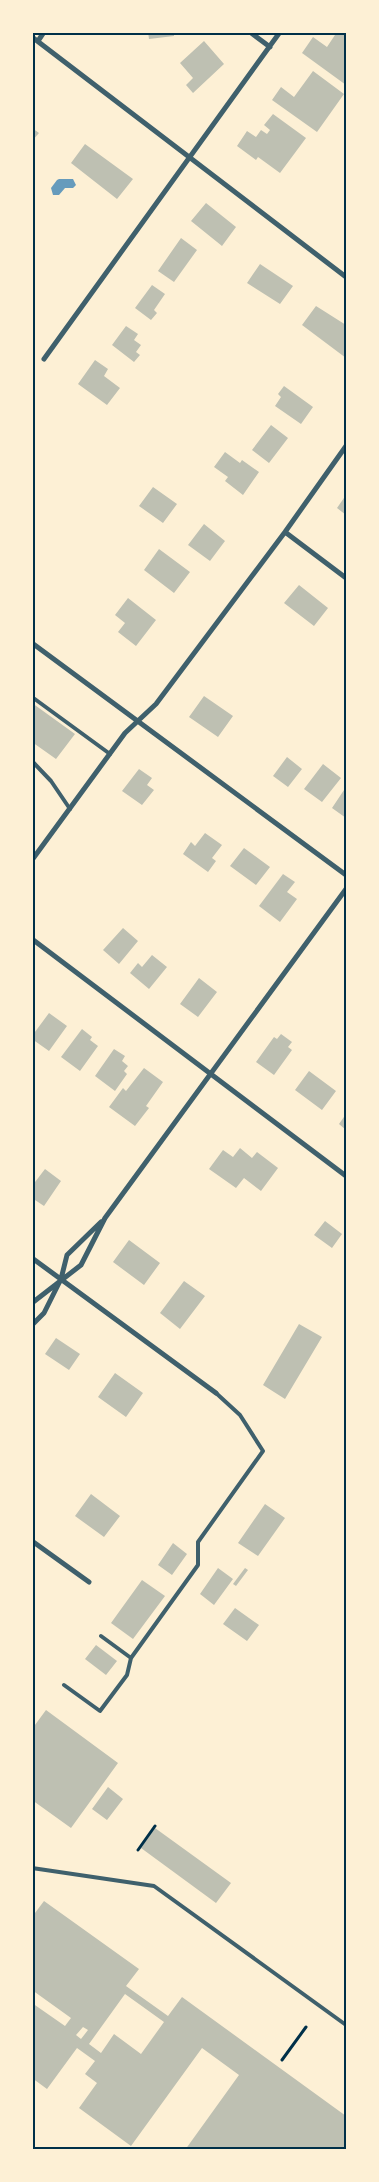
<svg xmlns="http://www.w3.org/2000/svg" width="379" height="2182" font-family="'Exo 2',sans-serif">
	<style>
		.water { fill: #669bbc }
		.building { fill: #bec0b2; fill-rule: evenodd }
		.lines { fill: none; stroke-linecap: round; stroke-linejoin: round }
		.path { stroke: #003049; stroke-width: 3 }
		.service { stroke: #3f606c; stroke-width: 4 }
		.minor { stroke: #3f606c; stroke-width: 5 }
		.neatline { fill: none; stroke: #003049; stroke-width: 2 }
	</style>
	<rect width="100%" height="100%" fill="#fdf0d5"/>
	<!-- water -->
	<path class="water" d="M59,179H73L76,185L73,188H65L59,195H53L51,188L57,180Z"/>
	<!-- building -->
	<path class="building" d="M148,32H174V36L149,39Z
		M334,32H346V85L302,53L313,37L327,47L335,35Z
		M204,41L224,64L193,93L186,85L193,78L180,63Z
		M313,71L344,94L317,132L272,100L281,87L294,97Z
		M273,114L306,138L280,173L258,157L256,160L237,146L247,131L256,137L261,130L267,134L270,130L264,125Z
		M32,128L39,133L32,141Z
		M85,144L133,179L117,199L71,163Z
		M206,203L236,227L222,246L191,221Z
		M181,238L197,250L174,282L158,271Z
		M260,264L293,286L280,304L247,283Z
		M152,285L165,294L154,310L157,313L151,320L135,308Z
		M316,306L346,325V358L302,325Z
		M126,326L138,334L134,340L141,345L136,352L140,355L134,362L112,345Z
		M95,360L108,369L104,376L120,388L107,405L78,384Z
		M284,386L313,407L301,424L275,406L281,397L278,394Z
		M271,425L288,438L269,463L252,450Z
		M225,452L240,463L242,460L259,472L243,495L225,481L228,477L214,467Z
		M153,487L177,504L163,523L139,506Z
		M346,495V515L337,508Z
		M204,524L225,541L210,561L188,545Z
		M159,549L190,572L174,593L144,570Z
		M299,585L328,608L314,626L284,603Z
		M128,598L156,620L136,646L118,632L125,623L115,615Z
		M204,696L233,716L218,737L189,717Z
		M32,703L75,734L56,759L32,742Z
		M287,757L302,769L288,787L273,776Z
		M323,764L341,778L322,802L304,789Z
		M139,769L152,778L147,785L154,790L142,805L122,791Z
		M346,787V818L332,808Z
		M205,833L222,845L212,858L216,861L208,872L183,854L191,842L195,846Z
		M244,848L270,867L256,885L230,866Z
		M283,874L295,882L287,892L297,899L280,922L259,906Z
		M123,928L138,941L119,964L103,950Z
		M152,955L167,967L149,989L130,973L138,963L142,967Z
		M199,978L217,992L198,1017L180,1004Z
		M49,1013L67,1026L49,1051L32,1039V1036Z
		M82,1029L92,1037L90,1040L98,1046L80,1071L61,1057Z
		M281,1034L292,1042L288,1047L292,1050L274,1075L256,1062L274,1037L277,1039Z
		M114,1049L125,1056L122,1061L128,1066L124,1071L127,1074L115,1091L95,1076Z
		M144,1068L163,1082L146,1106L149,1108L135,1126L109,1107L123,1088L126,1091Z
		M309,1071L336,1091L322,1110L295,1090Z
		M346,1114V1130L339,1124Z
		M240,1148L252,1158L257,1152L278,1168L261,1191L244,1178L236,1188L209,1169L223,1150L233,1157Z
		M45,1169L61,1181L44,1206L32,1198V1186Z
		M325,1221L342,1234L332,1248L314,1235Z
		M129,1240L160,1263L144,1285L113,1262Z
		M184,1281L205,1296L180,1329L160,1313Z
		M299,1324L322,1337L285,1399L263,1385Z
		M56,1338L80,1354L69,1370L45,1354Z
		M115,1373L143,1393L126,1417L98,1397Z
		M91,1494L120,1516L104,1537L75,1516Z
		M265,1504L285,1518L258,1556L238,1543Z
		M173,1543L187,1554L172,1575L158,1565Z
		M218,1568L233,1579L214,1605L200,1594Z
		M245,1568L248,1570L236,1586L233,1584Z
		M142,1580L165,1596L133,1639L111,1623Z
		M235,1608L259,1625L247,1641L223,1624Z
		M96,1645L117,1661L106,1675L85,1659Z
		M46,1710L118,1763L71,1828L32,1800V1729Z
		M108,1787L123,1799L107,1820L92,1809Z
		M155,1828L231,1883L216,1903L141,1848Z
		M44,1901L139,1969L126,1986L168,2016L182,1997L346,2116V2150H185L239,2075L202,2048L131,2146L79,2108L97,2083L85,2074L95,2061L77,2048L47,2089L32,2078V2003L65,2026L71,2018L32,1990V1917ZM125,1994L164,2022L141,2054L114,2034L101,2053L89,2044ZM83,2027L88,2030L81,2039L76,2035Z"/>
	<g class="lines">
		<!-- path -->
		<path class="path" d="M138,1850L155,1826
			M282,2060L306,2027"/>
		<!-- service -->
		<path class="service" d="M32,697L110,754
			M32,761L51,781L70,809
			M101,1636L131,1658
			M64,1685L100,1711L127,1675L131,1658L198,1565V1542L263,1451L240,1415L216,1393
			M32,1868L154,1886L346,2025"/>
		<!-- minor -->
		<path class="minor" d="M250,32L270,47
			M32,37L346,277
			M38,41L44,32
			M44,359L280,32
			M285,532L346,578
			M32,643L346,875
			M32,860L125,733L156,704L285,532L346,446
			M32,939L346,1176
			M32,1258L216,1393
			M32,1303L81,1265L105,1218L346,889
			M32,1325L44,1313L61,1279L67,1255L101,1222
			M32,1541L89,1582"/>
	</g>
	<!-- border -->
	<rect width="379" height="2182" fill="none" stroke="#fdf0d5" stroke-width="68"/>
	<rect x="34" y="34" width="311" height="2114" class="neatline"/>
</svg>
